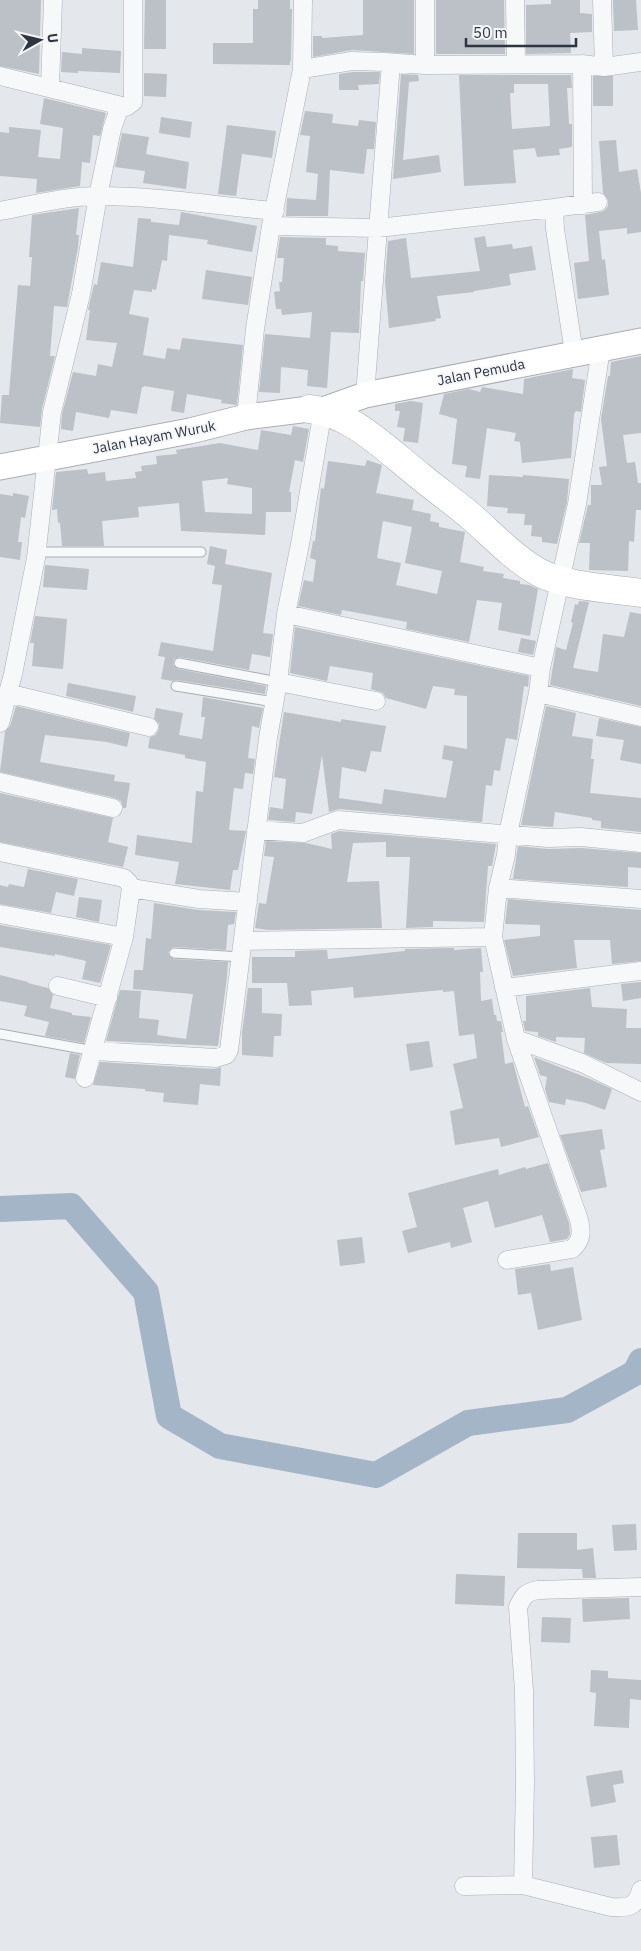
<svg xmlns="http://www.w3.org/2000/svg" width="641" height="1951" font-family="'IBM Plex Sans',sans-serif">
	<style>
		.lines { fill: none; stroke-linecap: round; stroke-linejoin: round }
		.river { stroke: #a4b5c7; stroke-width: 26 }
		.building { fill: #bcc0c7; fill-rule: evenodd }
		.lane-casing { stroke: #aaaeb5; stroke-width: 11 }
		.street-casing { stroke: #aaaeb5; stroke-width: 19 }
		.secondary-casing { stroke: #aaaeb5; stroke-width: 27 }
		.primary-casing { stroke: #a5acb5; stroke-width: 29 }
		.lane { stroke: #f7f8f9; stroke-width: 9 }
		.street { stroke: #f7f8f9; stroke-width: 18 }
		.secondary { stroke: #fff; stroke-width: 25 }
		.primary { stroke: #fff; stroke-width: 28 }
		.labels { text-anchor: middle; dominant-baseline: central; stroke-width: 4; stroke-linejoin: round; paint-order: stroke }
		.street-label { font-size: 14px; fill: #2e3542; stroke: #f4f6f8 }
	</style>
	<rect width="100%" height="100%" fill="#e4e7eb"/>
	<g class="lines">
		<!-- river -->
		<path class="river" d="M0,1209L71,1206L146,1292L169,1416L220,1446L376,1475L468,1423L567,1410L635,1373L641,1361"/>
	</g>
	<!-- building -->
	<path class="building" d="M0,0H41L39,74L0,66Z
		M145,0H166V49H144Z
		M258,0H290V9H292L291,61H290V65L213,64V43H253V9H258Z
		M363,0H414V54L352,50L313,57V36H322V38L363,35Z
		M436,0H504L505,54H436Z
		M551,0H580V13L592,14V32L570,33L571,53L526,54V5L551,4Z
		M613,0H636L638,30L614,31Z
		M82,48L121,51L120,73L78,71V73L61,72L62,52L82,54Z
		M353,72H380L379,84L358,85L359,90H339V74Z
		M144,73L167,74L166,97L144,96Z
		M401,74L418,75L419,81L409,82L403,160L439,155L441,172L393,179Z
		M459,75H571L572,88H567L569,124H572V147L559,149L560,155L537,157L535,148L513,150L516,183L464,186ZM514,84H548L550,126L512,129L510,93H514Z
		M593,76H613V106H593Z
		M44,98L106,113L100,136L93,135L90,163L82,162L80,186L36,193L37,179L0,176V132L9,133V127L41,130L38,157L60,159L63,128L40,124Z
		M305,111L333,114L332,123L358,126L359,120L376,122L374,149H367L364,174L330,170L328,216H286L287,198L316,200L318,174L306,172L310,136L300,135Z
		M161,117L192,122L190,138L159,133Z
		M227,125L276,131L272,158L242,154L236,196L218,194Z
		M122,133L149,137L146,154L189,162L186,189L143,183L145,171L115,167Z
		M616,140L619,172L637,169L641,193V232L627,234V228L599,231L602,260L605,259L609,295L578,299L574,263L589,261L585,215L600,212L605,210L608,206V200L603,193L599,141Z
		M79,208L76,235H79L78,247L67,307L54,306L50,356H55L42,409L40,427L0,423L2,395H9L18,285L30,286L32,257H29L32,215Z
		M181,212L257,226L252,252L207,244L208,240L169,235L167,261L162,260L156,290L152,289V292L134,290L129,314L149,318L143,355L165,359L167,348L180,350L182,338L243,345L237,405L221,403L222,400L187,394L184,413L171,411L174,391L144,386V387H142L137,414L111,410L109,418L76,412L73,431L61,429L62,414L73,372L96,376L98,364L112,367L117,343L86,340L90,310H88L94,284L97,285L101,262L133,267L138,218L151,219V222L179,225Z
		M485,236L487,247L512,244L513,249L532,246L536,270L509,274L511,285L474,291V292L437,296L441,318L435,319L436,321L389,328L385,282L388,241L406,238L411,278L480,271L474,238Z
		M280,237L326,238V245L338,246V251L365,253L363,281H361L359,333L331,332L327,388L307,386L308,370L281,367L280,393L259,392L265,334L310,338L312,312L282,315L281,309H276L274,292L280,291L279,282H282L284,258H277Z
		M206,270L252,277L248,305L202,299Z
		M641,356V433L623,435L627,463L635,462L638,483H641V510H636L634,542L629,541L628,571L589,570L590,543H579L588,505H591V485H602L599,467L607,466L601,419L608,376H610L611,362Z
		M573,369L572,378L585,380L581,412L576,411L574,414L571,458L522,463L520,442L514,441L516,433L487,428L480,479L465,477L467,466L452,464L457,419L439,414L444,394L469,389L480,392L482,387L523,394L524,379Z
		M411,401L423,403L418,443L403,441L405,428L397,427L400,411H395V404Z
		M293,426L309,429L303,462L295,460L289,492H291V512H266L265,535L181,531L179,503L138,507L139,517L102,521L104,546H62L60,523H58L57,509L52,510L56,472L87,469L88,474L105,472L106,481L136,478L135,472L142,471L141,466L157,464L156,456L177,454L176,450L220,443L258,450L261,430L291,435ZM228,478L227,484L252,488V514L205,512L202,481Z
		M367,460L382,465L376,493L414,500L412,510L431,514L430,521L439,523V527L465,532L460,562L484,567L483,571L504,574L503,578L520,581V584L529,585L538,589L530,636L498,630L502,603L477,600L469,642L406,629L407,622L342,610L341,615L298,606L304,580L313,582L316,560L310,558L313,541H315L321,488L324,489L328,461L365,466ZM383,521L412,527L405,563L442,571L437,594L396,585L401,563L377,558Z
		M489,475L523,477V475L569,479L567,502L557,544L542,542V537L531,536L532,525H524L525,514L507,513L508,508L487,506Z
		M13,493L29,496L25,518L21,517L18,542H22L20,560L0,557V494L13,496Z
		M210,546L227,550L225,564L272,573L263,633L273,634L270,657L252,654L249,670L180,657L174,659L173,665L178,669L266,686L265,694L177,680L172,681L161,679L165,657L158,656L161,642L213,651L222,585L212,584L215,566L207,564Z
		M45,565L89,569L87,590L43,587Z
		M579,601L589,602L573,668L598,672L603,634L624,637L630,612L641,614V706L550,685L556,647L566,650L573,623L571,622L575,604L578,605Z
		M35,616L67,619L63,669L32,666L34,643H30Z
		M295,627L529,676L528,687L524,686L517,740L506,738L500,771L494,770L492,786L486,785L482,822L339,809L329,812L322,755L312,814L296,812L295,822L268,820L270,807L283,809L286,779L274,777L284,712L341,722V719L386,726L381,752L371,751L366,772L342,767L339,798L382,804L384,789L446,798L453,761L442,759L444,745L467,749V696L454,695L455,689L433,686L426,709L386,698L383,693L371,689L373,673L330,666L327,681L290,673Z
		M521,638L536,641L533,655L518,652Z
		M68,683L136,696L133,712L66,696Z
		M203,697L263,708L259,728L252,726L248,758L255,759L253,774L245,773L243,789L234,788L229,830L246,831L238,870H233L230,890L175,884L179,862L135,855L137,835L192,843L196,791L203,792L206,762L185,758V755L148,748L150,737L156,735L159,729V724L154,718L156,708L183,713L179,735L202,739L205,717H201Z
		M16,706L130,733L127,747L107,742L45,735L40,762L115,775L114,781L130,783L126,808H123L121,801L115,798L0,772L5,732L10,726Z
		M546,706L576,713L572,736L593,739L591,759H594L590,793L641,798V832L601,828V821L592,820V818L555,812L553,827L521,825Z
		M599,718L641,727V764L620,760L624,740L596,736Z
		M0,793L113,818L108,842L128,847L123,867L0,842Z
		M339,831L496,844L492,866H488L484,922L433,921V927L406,928L410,857H386V842L353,843L347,882L379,881L382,928L268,930L255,928L259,903L266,904L274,857L264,856L266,841L306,843L332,849L331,834Z
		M518,846L548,849L581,848L641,853V868L628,867V887L513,879Z
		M28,869L78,879L74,896L56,892L51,913L0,904V885L8,887L9,884L24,887Z
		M79,897L102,900L99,922L76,917Z
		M508,899L641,910V961L612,964L610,940H574L577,968L513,976L504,940L540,936V925L505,924Z
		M154,903L198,910L236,912L234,924L228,925L226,950L174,947L171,948L168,952L169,956L174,959L228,962L227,977L218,1046L106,1041L120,990L141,991L139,1018L159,1020L157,1035L186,1039L193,994L133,989L134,970H143L146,938L151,939Z
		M0,925L111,945L100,983L82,979L86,961L55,954V956L0,947Z
		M454,948V950L481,948L483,972H480L481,1001L492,999L494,1015H496L497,1021H501L503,1032H501L505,1064L513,1062L525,1107L528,1106L539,1137L501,1147L499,1138L455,1145L450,1111L463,1108L453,1064L477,1058L474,1034L459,1036L454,991L443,992V990L354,998L353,987L311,991L312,1005L289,1006L287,983H252V957H295V951L327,950L328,959L405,951V949Z
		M0,975L28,982V983L48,988L53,995L50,1008L72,1013V1015L91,1017L84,1043L45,1036L49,1022L24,1016L27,1006L0,1001Z
		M641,982V998L623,1001L621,984Z
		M248,988H262V1013L282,1014L281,1036H274L273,1057L242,1055V1033Z
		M590,988L592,1007L627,1009L626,1028H641V1064L606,1063L584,1053L585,1038L556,1037V1042L538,1036V1032L525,1031L523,1021H526V996Z
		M429,1041L433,1067L410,1071L406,1044Z
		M70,1053L80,1055L75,1079L65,1077Z
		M534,1057L590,1079L612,1089L605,1110L586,1103L566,1099L565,1105L549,1102L545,1089L547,1077L540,1075Z
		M100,1062L215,1069L221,1067L220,1086L200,1084L198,1105L163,1102L164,1093L145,1091V1089L93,1085Z
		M602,1129L605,1149L600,1150L607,1187L581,1192L560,1135Z
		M548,1163L569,1223L570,1234L567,1239L550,1242L542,1215L495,1228L488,1201L463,1208L472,1242L451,1248L450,1242L408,1253L402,1231L417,1227L408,1193L498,1169L499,1175L525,1167L526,1169Z
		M362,1237L365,1263L340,1266L337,1240Z
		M550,1264L551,1271L573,1267L582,1320L538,1330L531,1293L518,1295L515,1269Z
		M636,1524L637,1550L614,1551L612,1525Z
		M518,1533H577V1550L593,1548L596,1578H583L582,1569L517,1568Z
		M456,1574L505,1576L504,1606L455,1604Z
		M629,1598L630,1619L583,1622L582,1599Z
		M542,1617L571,1618L570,1643L541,1642Z
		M591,1670L608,1671V1678L641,1680V1700L630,1699L629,1728L594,1726L596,1693L590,1692Z
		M622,1770L624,1783L613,1785L616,1802L591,1807L586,1776Z
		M617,1835L620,1865L594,1868L591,1837Z"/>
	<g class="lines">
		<!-- lane casing -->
		<g class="lane-casing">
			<path id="lane" d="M36,552H201
				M179,663L278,682
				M176,686L274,702
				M174,953L242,957
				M0,1034L94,1051"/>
		</g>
		<!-- street casing -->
		<g class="street-casing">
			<path id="street" d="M425,0V65
				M515,0L516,64
				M602,0L604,67
				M582,64L583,205
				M302,69L352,61L385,62L425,65L582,64L604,67L641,62
				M0,76L126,107L133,102V0
				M50,87L53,0
				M0,211C32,205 66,196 99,196C158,196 216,206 275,211
				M271,226L378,228L554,208
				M574,353L555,229L554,208L598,202
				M365,395L391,63
				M246,417L255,329L271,226L302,69L303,0
				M286,614L541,668
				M278,682L376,701
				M7,693L149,727
				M538,693L641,717
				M0,723L13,674L36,558L52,412L81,294L98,196L112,129L120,106
				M0,782L113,808
				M256,830L303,833L338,820L548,838L581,837L641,843
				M0,852L124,878L129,883L131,888L199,899L248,902
				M498,888L641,899
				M0,914L124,937
				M244,941L493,937
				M58,986L108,998
				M504,988L641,971
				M516,1039L582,1063L641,1092
				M94,1051L216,1058L226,1055L229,1050L268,738L278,682L286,614L301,539L323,410
				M85,1078L124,937L131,888
				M507,1260L572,1249C582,1240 582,1232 579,1220L516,1039L493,937L498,888L506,855L508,834L538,693L541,668L577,504L601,349
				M523,1885L525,1783L524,1691L518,1607C523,1596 526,1592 538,1590L641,1587
				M464,1886L523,1885L611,1907C627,1908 636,1908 641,1890"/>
		</g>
		<!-- secondary casing -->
		<g class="secondary-casing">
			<path id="secondary" d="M323,410L365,395L641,341
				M0,467L190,431L246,417L309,409"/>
		</g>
		<!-- primary casing -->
		<g class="primary-casing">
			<path id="primary" d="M309,409C351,412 388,451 420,476C438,491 457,504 474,519C494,537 514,558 538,572C567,587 608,588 641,593"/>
		</g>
		<!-- lane -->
		<use href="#lane" class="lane"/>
		<!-- street -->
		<use href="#street" class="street"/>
		<!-- secondary -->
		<use href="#secondary" class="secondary"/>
		<!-- primary -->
		<use href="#primary" class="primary"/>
	</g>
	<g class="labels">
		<!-- street labels -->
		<g class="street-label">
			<text transform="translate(481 372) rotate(-11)">Jalan Pemuda</text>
			<text transform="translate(154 437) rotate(-11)">Jalan Hayam Wuruk</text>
		</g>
	</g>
	<!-- north arrow -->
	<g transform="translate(40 40) rotate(82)" stroke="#f4f6f8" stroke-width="4" paint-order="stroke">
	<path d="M0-4L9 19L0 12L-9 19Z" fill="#2e3542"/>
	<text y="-8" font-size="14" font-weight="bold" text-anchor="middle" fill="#2e3542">U</text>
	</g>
	<!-- scale -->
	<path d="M466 38v8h110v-8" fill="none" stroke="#2e3542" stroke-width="2.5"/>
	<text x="473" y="38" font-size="15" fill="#2e3542" stroke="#f4f6f8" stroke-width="4" paint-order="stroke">50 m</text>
</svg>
